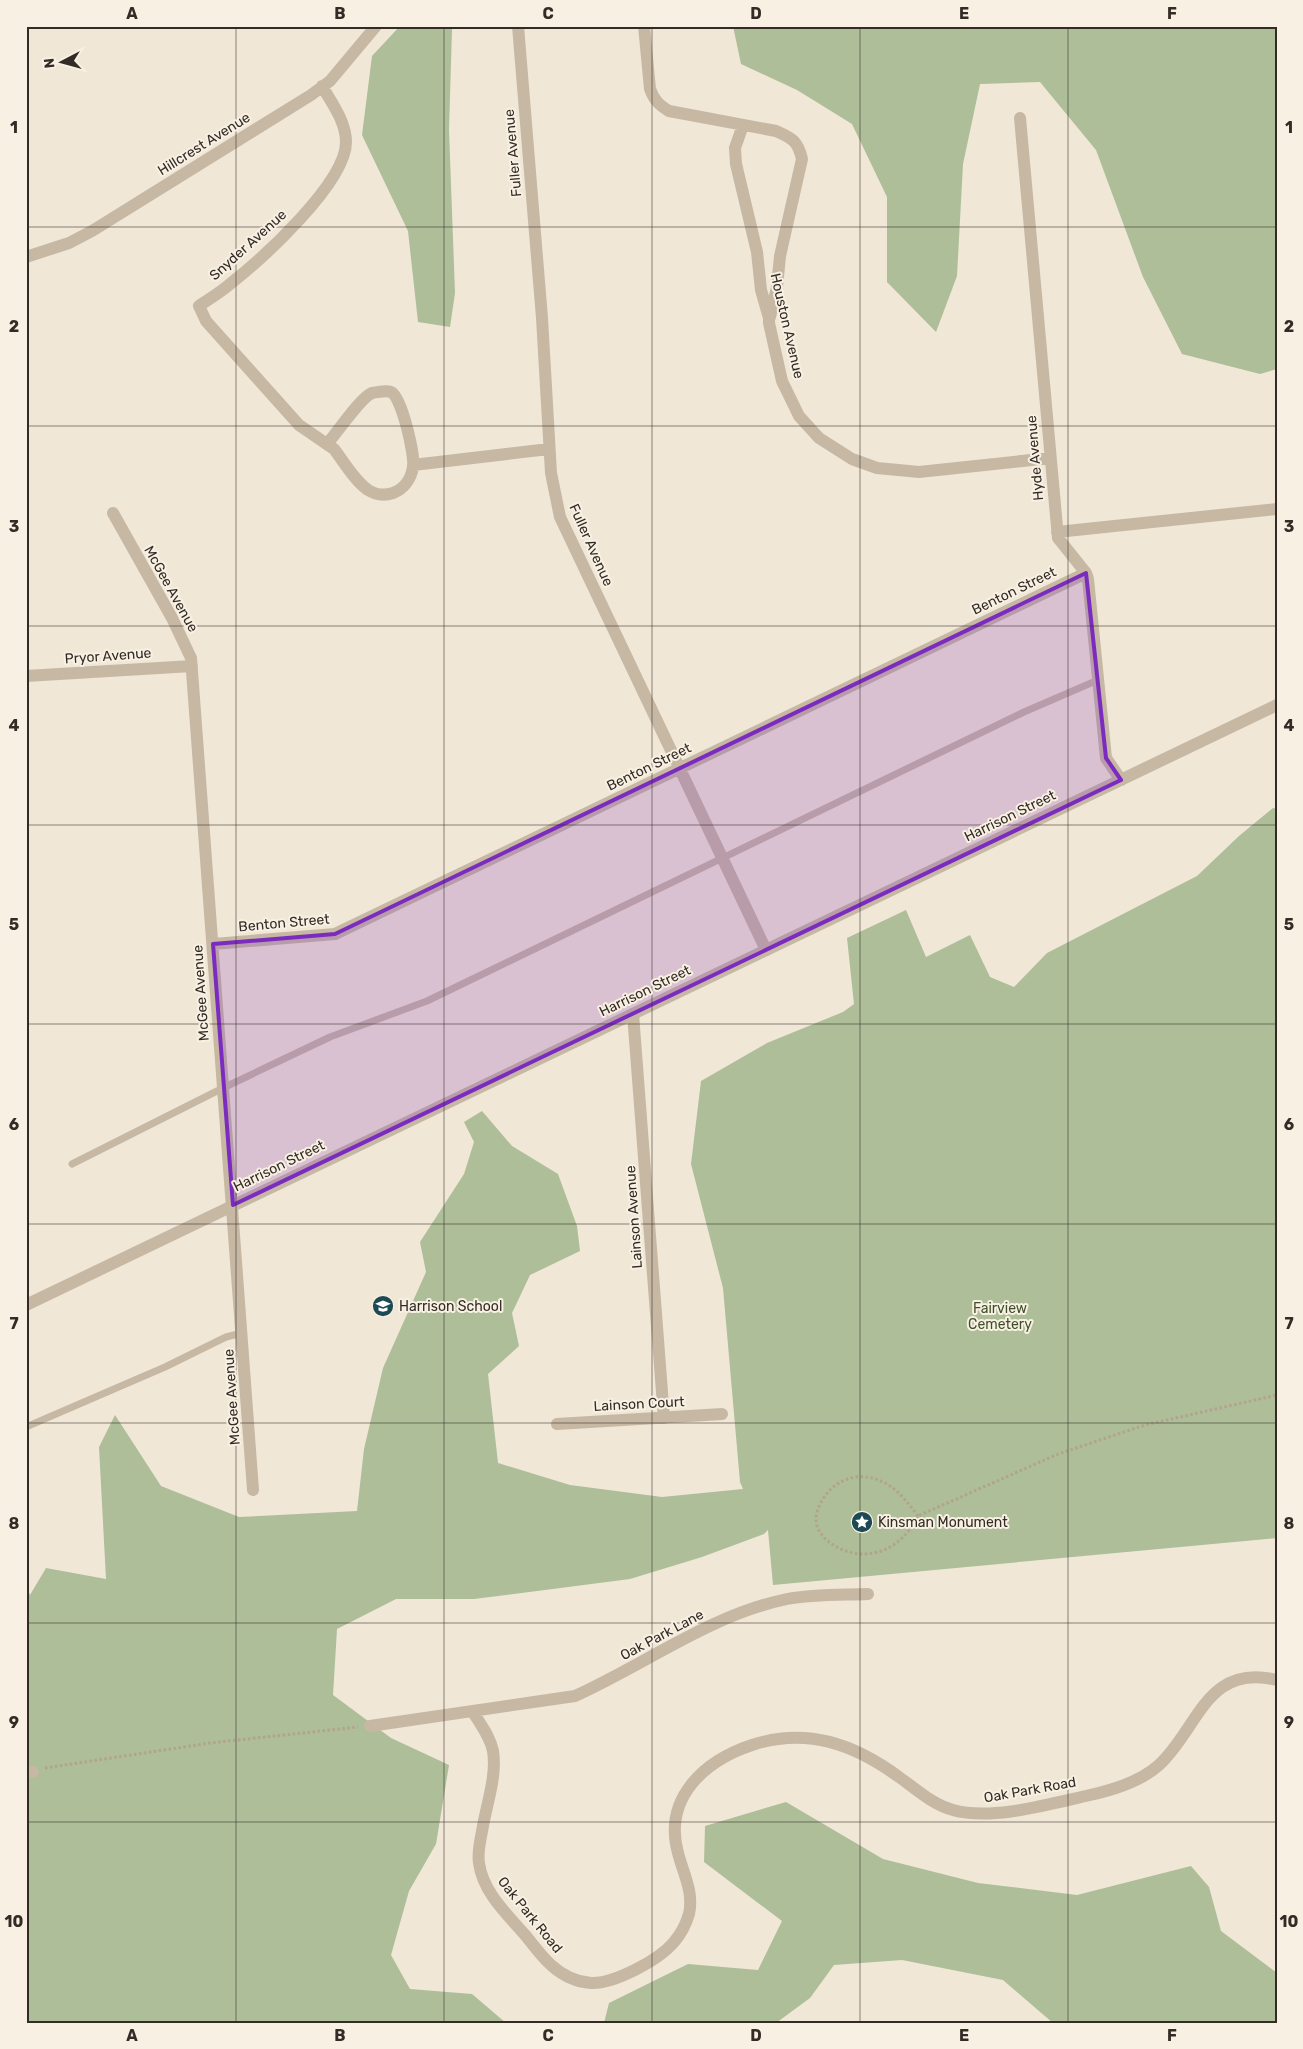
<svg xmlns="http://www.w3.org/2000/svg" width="1303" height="2049" font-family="Rubik,sans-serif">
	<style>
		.green { fill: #adbe98 }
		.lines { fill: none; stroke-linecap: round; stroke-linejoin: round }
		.path { stroke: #b3a28e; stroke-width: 3; stroke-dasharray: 2.5 2.5; stroke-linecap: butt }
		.service { stroke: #c7b8a4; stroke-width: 7 }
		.minor { stroke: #c7b8a4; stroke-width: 12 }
		.tertiary { stroke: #c7b8a4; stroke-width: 12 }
		.marked { fill: #7b2cbf; fill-opacity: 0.2; stroke: #7b2cbf; stroke-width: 4; stroke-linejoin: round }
		.grid { fill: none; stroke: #332b25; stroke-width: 1; stroke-opacity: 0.55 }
		.labels { text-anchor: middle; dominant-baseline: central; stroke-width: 4; stroke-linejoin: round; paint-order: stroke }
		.street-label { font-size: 14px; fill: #332b25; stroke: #f8f1e3 }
		.poi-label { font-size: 14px; fill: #332b25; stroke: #f8f1e3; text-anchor: start }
		.park-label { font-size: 14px; fill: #3e502a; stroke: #f8f1e3 }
		.neatline { fill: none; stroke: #332b25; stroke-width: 2 }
		.grid-label { font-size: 16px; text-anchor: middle; font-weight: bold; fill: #332b25 }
	</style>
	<rect width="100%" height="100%" fill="#f0e7d7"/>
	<!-- green -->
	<path class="green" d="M400,26H454L452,29L449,130L455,293L450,327L418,322L408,231L362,135L372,56Z
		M733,26H1277V369L1260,374L1182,354L1143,277L1096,150L1040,82L980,84L963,164L957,276L936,332L887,282V197L852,124L797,90L741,64Z
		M1273,808L1277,809V1538L773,1585L768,1530L764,1534L702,1557L630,1579L474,1599H396L337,1629L333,1695L391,1738L449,1765L436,1844L409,1891L391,1955L410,1989L472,1994L506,2023H26V1585L30,1595L46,1568L106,1579L99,1447L115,1415L161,1486L239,1517L357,1511L364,1449L383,1368L426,1272L420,1242L464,1174L474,1142L464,1122L482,1111L512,1146L558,1174L577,1226L580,1251L530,1275L512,1313L519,1346L488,1374L498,1463L570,1485L662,1497L743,1489L740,1482L723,1288L691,1164L701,1081L767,1043L843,1012L854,1004L847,938L906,910L926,957L970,935L990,977L1014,987L1047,953L1197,876L1239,836Z
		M786,1802L883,1859L978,1883L1077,1895L1191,1866L1209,1887L1221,1931L1277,1973V2023H1053L1003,1980L902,1960L834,1965L810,1998L776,2023H604L609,2003L688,1964L758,1970L782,1921L704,1862L705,1826Z"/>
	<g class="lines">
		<!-- path -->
		<path class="path" d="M918,1516C909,1504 898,1489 883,1482C855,1468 826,1483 817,1512C810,1538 844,1555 865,1554C890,1553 907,1537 918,1516L1058,1454L1145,1425L1277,1395
			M45,1768L210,1743L358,1727"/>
		<!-- service -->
		<path class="service" d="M72,1164L223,1088L330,1037L427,1001L1024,712L1098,680
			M26,1427L165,1367L226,1337L242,1333"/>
		<!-- minor -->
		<path class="minor" d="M518,26L542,318L551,473L560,517L766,950
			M644,26L650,89C654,100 659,105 669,111L776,131C792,138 798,141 802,159L780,256L777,287L770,317
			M322,86C332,103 346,122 346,142C346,183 262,259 230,284C221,292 209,299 199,306L206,321L299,425L334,449C344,462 354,480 368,490C376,495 384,496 393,493C404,489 411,479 413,467C415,456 402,397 391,392C386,390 377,392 372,393C361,397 336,434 327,444
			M1020,118L1058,538L1086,573L1088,579L1106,758L1121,780
			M743,125L735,148L736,164L757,252L761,290L769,318V323L782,381L799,416L819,438L852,459L877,468L919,472L1050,458
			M26,257L69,243L92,231L311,95L330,81L376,26
			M413,465L549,449
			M113,513L172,618L191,658L253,1490
			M1057,532L1277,509
			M26,676L192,666
			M213,944L335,934L1086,573
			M633,1014L664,1418
			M557,1424L722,1414
			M473,1712C480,1724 490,1736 493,1751C497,1775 487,1803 483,1826C481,1838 477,1851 479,1863C483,1893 508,1915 526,1936C534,1946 542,1957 551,1965C562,1975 576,1982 591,1983C614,1984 659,1960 674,1942C681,1934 686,1924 689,1914C694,1892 683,1873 678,1853C663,1798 704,1761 752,1745C807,1727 854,1744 899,1777C916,1789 933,1805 953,1810C991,1821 1050,1804 1090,1795C1113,1790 1140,1782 1159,1765C1199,1728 1206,1663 1277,1680
			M370,1726L575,1696C646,1664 710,1615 787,1599C813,1594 841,1595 868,1594
			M26,1772H33"/>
		<!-- tertiary -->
		<path class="tertiary" d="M26,1305L1277,705"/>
	</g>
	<!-- marked area -->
	<path class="marked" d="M1086,573L1106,758L1121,780L233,1205L213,944L335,934Z"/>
	<!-- grid -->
	<path class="grid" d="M236,26V2023M444,26V2023M652,26V2023M860,26V2023M1068,26V2023M26,227H1277M26,426H1277M26,626H1277M26,825H1277M26,1024H1277M26,1224H1277M26,1423H1277M26,1623H1277M26,1822H1277"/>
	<!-- icons -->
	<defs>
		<g id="school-disc" transform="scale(1.125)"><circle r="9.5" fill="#1c4953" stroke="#f8f1e3"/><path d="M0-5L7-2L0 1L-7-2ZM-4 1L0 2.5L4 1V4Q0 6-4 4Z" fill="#fff"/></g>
		<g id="sight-disc" transform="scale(1.125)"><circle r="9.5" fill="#1c4953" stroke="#f8f1e3"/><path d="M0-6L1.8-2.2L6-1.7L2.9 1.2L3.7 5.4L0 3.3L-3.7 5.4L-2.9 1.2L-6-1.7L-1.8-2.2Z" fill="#fff"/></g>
	</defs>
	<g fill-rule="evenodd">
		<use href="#school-disc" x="383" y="1306"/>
		<use href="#sight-disc" x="862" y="1522"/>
	</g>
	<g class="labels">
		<!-- street labels -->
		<g class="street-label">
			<text transform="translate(204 144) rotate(-32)">Hillcrest Avenue</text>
			<text transform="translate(513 153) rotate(-95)">Fuller Avenue</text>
			<text transform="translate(248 245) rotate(-42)">Snyder Avenue</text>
			<text transform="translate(787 326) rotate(77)">Houston Avenue</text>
			<text transform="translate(1035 458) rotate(-95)">Hyde Avenue</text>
			<text transform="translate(591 545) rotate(66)">Fuller Avenue</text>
			<text transform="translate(171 589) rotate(61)">McGee Avenue</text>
			<text transform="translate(1014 591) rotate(-26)">Benton Street</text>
			<text transform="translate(108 656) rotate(-4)">Pryor Avenue</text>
			<text transform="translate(649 767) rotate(-26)">Benton Street</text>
			<text transform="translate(1010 816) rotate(-26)">Harrison Street</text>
			<text transform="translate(284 923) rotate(-5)">Benton Street</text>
			<text transform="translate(645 991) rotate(-26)">Harrison Street</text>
			<text transform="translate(201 993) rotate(-94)">McGee Avenue</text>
			<text transform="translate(279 1166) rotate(-26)">Harrison Street</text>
			<text transform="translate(634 1217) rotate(-94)">Lainson Avenue</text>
			<text transform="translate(232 1397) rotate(-94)">McGee Avenue</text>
			<text transform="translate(639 1404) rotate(-3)">Lainson Court</text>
			<text transform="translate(662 1635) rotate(-28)">Oak Park Lane</text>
			<text transform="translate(1030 1790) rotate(-10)">Oak Park Road</text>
			<text transform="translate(530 1915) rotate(51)">Oak Park Road</text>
		</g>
		<!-- poi labels -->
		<g class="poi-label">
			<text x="399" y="1306">Harrison School</text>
			<text x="878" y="1522">Kinsman Monument</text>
		</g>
		<!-- park labels -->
		<g class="park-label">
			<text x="1000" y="1308">Fairview<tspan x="1000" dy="16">Cemetery</tspan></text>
		</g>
	</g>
	<!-- border -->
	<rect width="1303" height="2049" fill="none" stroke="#f8f1e3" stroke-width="55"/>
	<!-- north arrow -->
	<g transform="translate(62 62) rotate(264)" stroke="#f8f1e3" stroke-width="4" paint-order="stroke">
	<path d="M0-4L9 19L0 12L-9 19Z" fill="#332b25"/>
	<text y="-8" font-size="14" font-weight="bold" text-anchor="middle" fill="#332b25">N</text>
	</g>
	<rect x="28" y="28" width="1248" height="1994" class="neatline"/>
	<g class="grid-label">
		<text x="132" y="19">A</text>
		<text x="340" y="19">B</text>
		<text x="548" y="19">C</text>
		<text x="756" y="19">D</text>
		<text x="964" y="19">E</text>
		<text x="1172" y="19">F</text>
		<text x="14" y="133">1</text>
		<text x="1289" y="133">1</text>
		<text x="14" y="332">2</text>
		<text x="1289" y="332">2</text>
		<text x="14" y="532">3</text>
		<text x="1289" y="532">3</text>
		<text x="14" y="731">4</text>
		<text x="1289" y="731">4</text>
		<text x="14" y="930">5</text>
		<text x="1289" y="930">5</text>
		<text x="14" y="1130">6</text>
		<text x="1289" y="1130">6</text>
		<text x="14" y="1329">7</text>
		<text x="1289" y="1329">7</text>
		<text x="14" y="1529">8</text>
		<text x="1289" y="1529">8</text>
		<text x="14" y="1728">9</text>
		<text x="1289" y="1728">9</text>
		<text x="14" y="1927">10</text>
		<text x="1289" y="1927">10</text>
		<text x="132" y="2041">A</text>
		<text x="340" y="2041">B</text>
		<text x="548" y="2041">C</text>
		<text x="756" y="2041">D</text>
		<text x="964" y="2041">E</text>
		<text x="1172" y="2041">F</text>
	</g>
</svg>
